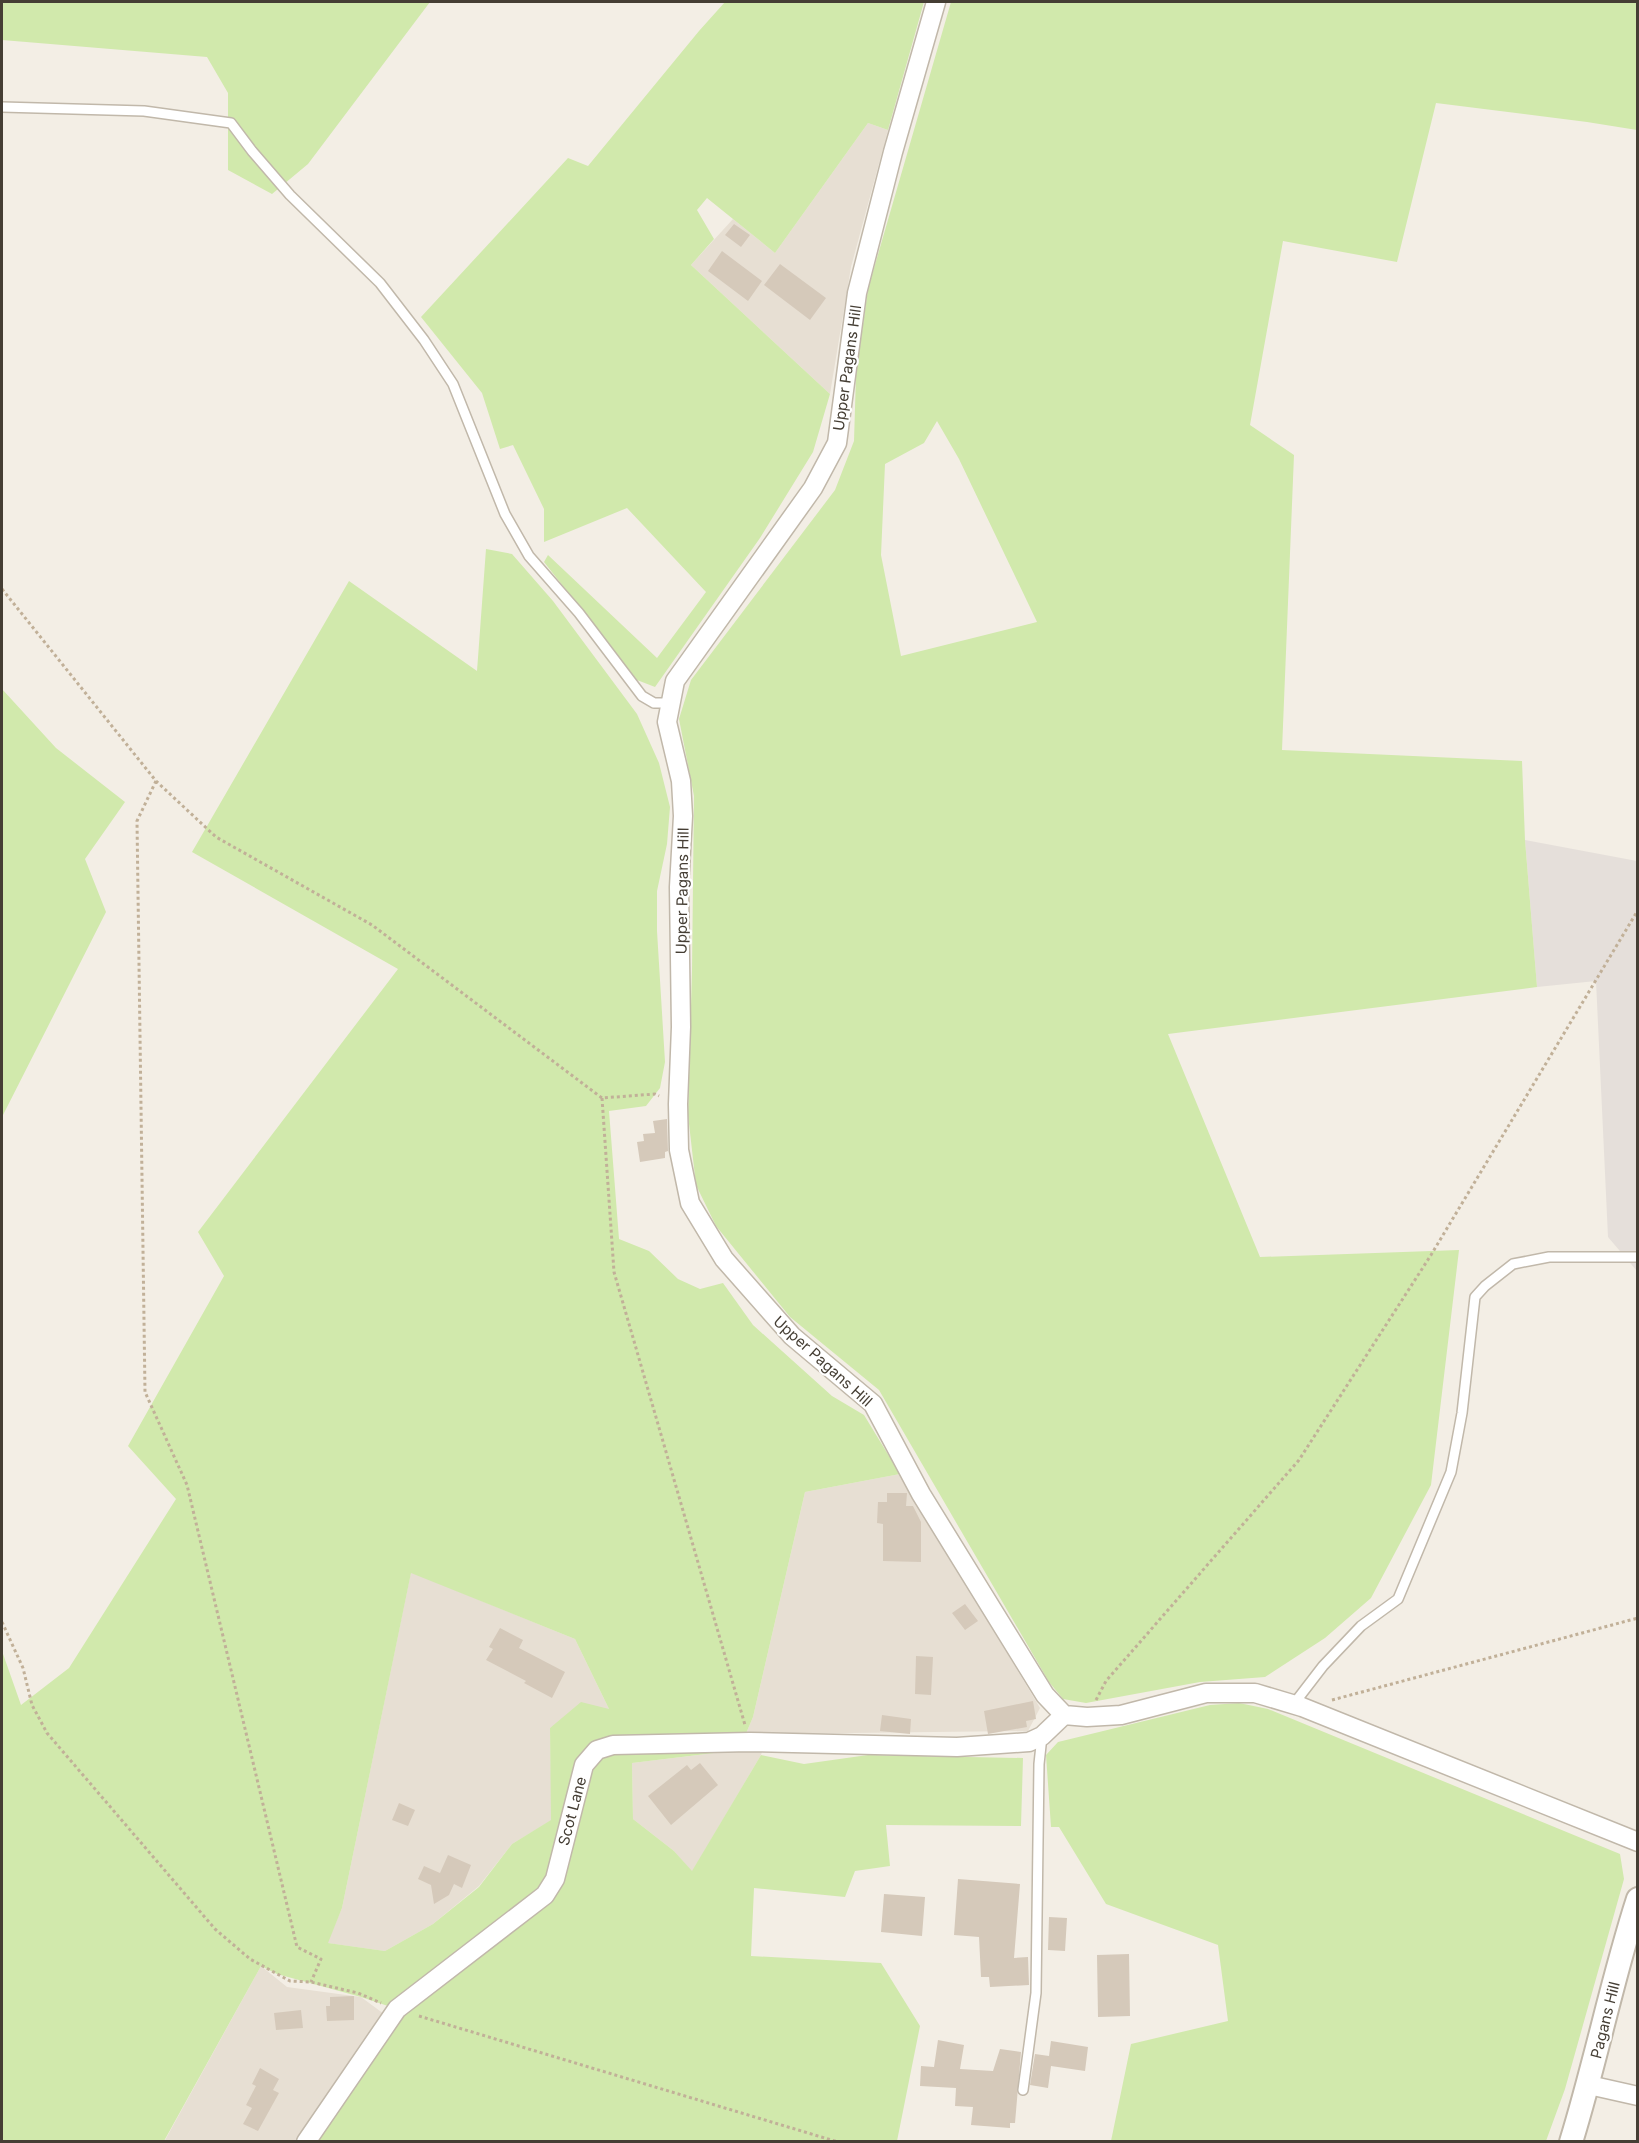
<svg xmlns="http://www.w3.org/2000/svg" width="1639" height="2143" font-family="Inter,sans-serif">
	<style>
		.residential { fill: #e7dfd3 }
		.industrial { fill: #e5dfda }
		.green { fill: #d1e9ac; fill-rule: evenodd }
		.building { fill: #d5c9ba }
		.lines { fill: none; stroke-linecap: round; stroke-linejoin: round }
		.service-casing { stroke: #c1b8aa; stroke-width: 12 }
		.minor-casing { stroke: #c1b8aa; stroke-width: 21 }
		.tertiary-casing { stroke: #c1b8aa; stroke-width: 26 }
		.path { stroke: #c1b098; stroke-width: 3; stroke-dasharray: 3 3; stroke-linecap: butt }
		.service { stroke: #fff; stroke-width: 9 }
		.minor { stroke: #fff; stroke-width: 18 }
		.tertiary { stroke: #fff; stroke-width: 22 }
		.labels { text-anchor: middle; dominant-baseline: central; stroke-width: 4.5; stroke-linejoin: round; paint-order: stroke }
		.street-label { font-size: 15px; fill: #453e34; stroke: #fff }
	</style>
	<rect width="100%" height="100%" fill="#f3eee5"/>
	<!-- residential -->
	<path class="residential" d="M868,123L888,130L851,267L830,394L691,265L733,219L775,253Z
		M900,1474L1040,1708L1028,1731L767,1734L761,1755L692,1872L674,1851L633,1819L632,1763L739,1750L753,1717L805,1492Z
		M411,1572L575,1639L609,1709L550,1728L552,1820L512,1844L479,1886L433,1924L385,1951L327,1943L342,1908Z
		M261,1966L287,1987L361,1997L384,2014L324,2102L294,2141L164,2142Z"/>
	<!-- industrial -->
	<path class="industrial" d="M1525,840L1637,861V1271L1608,1237L1596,981L1537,987Z"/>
	<!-- green -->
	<path class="green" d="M2,2H430L308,164L272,194L228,170V93L207,57L2,40Z
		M725,2H924L888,130L868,123L775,253L707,198L697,210L714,239L691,265L830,394L813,452L760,538L655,687L637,680L544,562L548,555L657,658L706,592L627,508L544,542V509L513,445L500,449L482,393L421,317L568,158L588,166L699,31Z
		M951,2H1637V130L1587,122L1436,103L1397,262L1283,241L1250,425L1294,455L1282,750L1522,761L1525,840L1537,987L1168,1034L1260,1257L1459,1250L1431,1485L1371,1598L1325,1638L1265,1677L1200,1682L1086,1703L1063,1699L1049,1682L879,1390L790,1317L716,1226L696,1185L688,1115L692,970L694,796L679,719L691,680L835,490L854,441L856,375L868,289ZM937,421L959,459L1037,622L901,656L881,555L885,464L924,443Z
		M486,549L512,554L553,601L637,714L659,763L670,807L667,844L657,891V931L665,1062L660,1088L646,1106L609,1111L619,1239L649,1251L678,1279L700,1289L723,1283L753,1325L832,1396L864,1415L900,1474L805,1492L753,1717L739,1750L632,1763L633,1819L674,1851L692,1871L761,1755L804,1764L868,1755L1023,1758L1021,1826L886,1825L890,1866L855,1871L845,1897L754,1888L751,1956L881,1963L920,2026L897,2141H306L397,2009L361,1997L277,1974L261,1966L164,2141H2V1651L21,1705L69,1668L176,1499L128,1446L224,1276L198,1232L398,969L192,852L349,581L477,671ZM411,1573L575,1639L609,1709L581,1702L550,1728L551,1820L512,1844L479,1887L433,1924L385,1951L328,1943L342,1908Z
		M2,689L56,748L125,802L85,859L106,912L2,1117Z
		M1239,1703L1268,1709L1620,1854L1624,1879L1565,2089L1546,2141H1111L1131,2044L1228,2021L1218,1945L1106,1904L1059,1827H1051L1046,1755L1058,1742L1210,1705Z"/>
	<!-- building -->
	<path class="building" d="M734,224L750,235L741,247L725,235Z
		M722,251L762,281L748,301L708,271Z
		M780,264L826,298L810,320L764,285Z
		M667,1119L668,1151L665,1152V1158L640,1162L637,1142L644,1141L643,1134L655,1133L653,1121Z
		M887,1493H907L906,1506H913L921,1522V1562L883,1561V1524L877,1523L878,1502H887Z
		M965,1604L978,1621L965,1630L952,1613Z
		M500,1628L523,1640L519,1648L565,1672L552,1698L524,1683L526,1681L486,1660L493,1649L489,1647Z
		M916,1656L933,1657L931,1695L915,1694Z
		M1033,1701L1036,1719L1026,1721L1027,1727L988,1734L984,1711Z
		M882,1715L911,1719L910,1734L880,1731Z
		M700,1763L718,1785L671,1825L648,1796L687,1765L691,1770Z
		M399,1803L415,1810L408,1826L392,1820Z
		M448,1855L471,1865L462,1888L454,1884L449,1895L434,1904L431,1885L418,1879L424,1866L440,1873Z
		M958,1879L1020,1884L1014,1958L1028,1957L1029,1985L990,1987L989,1977H981L979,1937L954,1935Z
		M884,1894L925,1897L922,1936L881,1932Z
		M1049,1917L1067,1918L1065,1951L1048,1950Z
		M1129,1954L1130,2016L1098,2017L1097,1955Z
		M354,1996V2020L327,2021L326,2006H330V1997Z
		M301,2010L303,2028L276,2030L274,2013Z
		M938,2040L964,2045L960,2069L993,2071L1000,2049L1021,2052L1015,2123H1010V2128L971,2125L973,2107L955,2106L956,2088L920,2086L921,2066L934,2067Z
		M1051,2041L1088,2047L1085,2071L1051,2066L1048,2088L1030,2085L1035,2054L1049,2056Z
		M260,2068L279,2079L273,2090L279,2093L258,2131L243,2124L252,2108L246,2105L256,2086L252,2084Z"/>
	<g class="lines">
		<!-- service casing -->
		<g class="service-casing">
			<path id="service" d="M2,107L144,111L231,123L252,151L290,195L380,283L424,340L453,384L505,514L529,556L579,613L642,696L654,703H671
				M1293,1705L1323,1666L1361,1626L1398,1599L1451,1472L1462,1413L1475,1297L1485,1286L1513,1264L1549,1257H1638
				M1023,2090L1036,1993L1039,1764L1042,1736"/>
		</g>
		<!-- minor casing -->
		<g class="minor-casing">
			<path id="minor" d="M936,2L893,152L857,293L837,443L813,488L675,681L667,722L681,781L683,816L679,887L681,1027L678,1104L679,1150L690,1203L724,1259L792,1336L873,1404L921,1494L1045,1695L1064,1715
				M1064,1715L1087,1717L1121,1715L1206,1693H1255L1302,1707L1638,1842
				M1589,2085L1638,2096
				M306,2142L397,2009L545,1895L555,1879L584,1765L597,1750L613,1745L750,1742L957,1747L1029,1742L1042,1736L1064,1715"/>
		</g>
		<!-- tertiary casing -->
		<g class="tertiary-casing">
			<path id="tertiary" d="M1571,2142C1596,2061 1612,1979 1638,1899"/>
		</g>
		<!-- path -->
		<path class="path" d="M2,589L156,781L216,837L372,925L602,1098L655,1094L659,1096
			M156,781L137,821L145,1392L187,1485L297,1947L321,1959L311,1982
			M602,1098L614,1272L745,1725
			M2,1622L23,1668L32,1705L47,1733L215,1929L250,1959L290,1981L311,1982L358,1993L381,2003
			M1096,1700L1106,1681L1299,1460L1431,1255L1638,910
			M1332,1700L1638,1618
			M419,2016L838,2142"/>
		<!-- service -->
		<use href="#service" class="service"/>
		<!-- minor -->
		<use href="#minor" class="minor"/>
		<!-- tertiary -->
		<use href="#tertiary" class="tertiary"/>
	</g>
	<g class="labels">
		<!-- street labels -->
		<g class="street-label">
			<text transform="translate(847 368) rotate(-82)">Upper Pagans Hill</text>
			<text transform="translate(682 891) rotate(-89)">Upper Pagans Hill</text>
			<text transform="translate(823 1361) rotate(42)">Upper Pagans Hill</text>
			<text transform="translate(572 1811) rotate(-75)">Scot Lane</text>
			<text transform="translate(1605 2020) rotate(-76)">Pagans Hill</text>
		</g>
	</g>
	<!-- border -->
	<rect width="1639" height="2143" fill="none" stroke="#453e34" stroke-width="6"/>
</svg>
